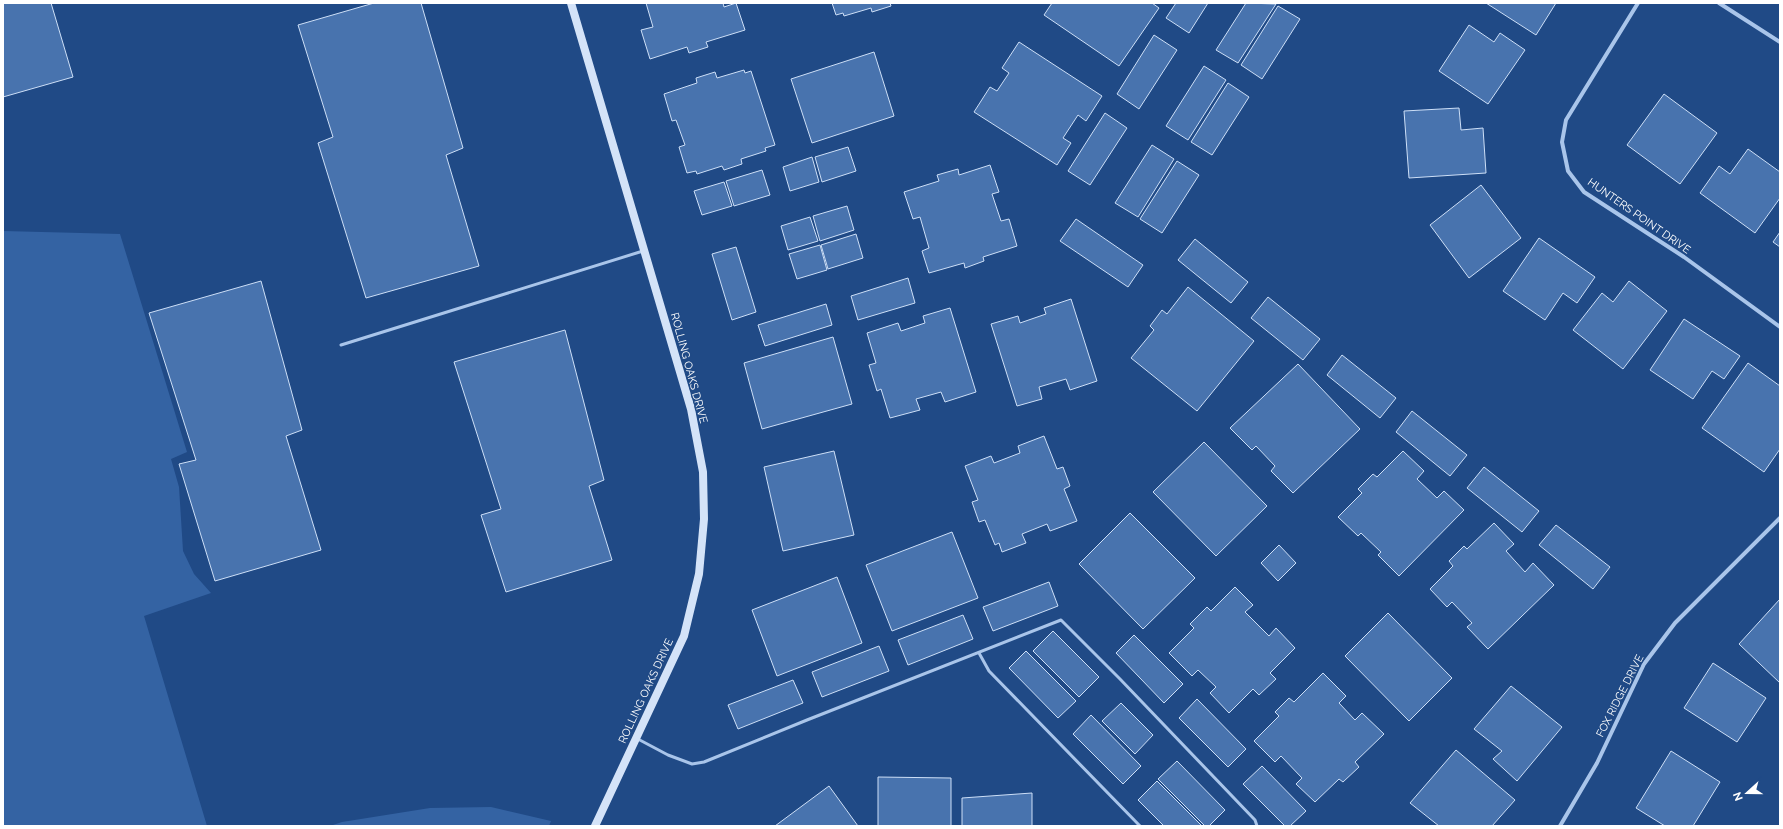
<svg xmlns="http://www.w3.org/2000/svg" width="1783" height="829" font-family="Raleway,sans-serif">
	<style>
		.green { fill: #3463a3 }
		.building { fill: #4873ae; stroke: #cddff7 }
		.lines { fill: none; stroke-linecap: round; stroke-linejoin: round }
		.lane { stroke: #a9c5ea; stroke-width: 3 }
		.street { stroke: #a9c5ea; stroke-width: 4 }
		.secondary { stroke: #d4e3f8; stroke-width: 8 }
		.labels { text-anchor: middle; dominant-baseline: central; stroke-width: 3; stroke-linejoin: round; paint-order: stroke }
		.street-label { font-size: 11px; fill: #fff; stroke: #204a86 }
	</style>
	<rect width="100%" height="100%" fill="#204a86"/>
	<!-- green -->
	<path class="green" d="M3,231L120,234L187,452L171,459L179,487L183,551L194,574L211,593L144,616L207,826H3Z
		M491,807L551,821L549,826H330L342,822L430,808Z"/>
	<!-- building -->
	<path class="building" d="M3,3H51L73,77L3,97Z
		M374,3H421L463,148L446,155L479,266L366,298L318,143L333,137L298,25Z
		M646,3H723L724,7L736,3L745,30L706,42L708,47L689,53L687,47L650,59L641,30L653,27Z
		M832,3H890L891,6L872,12L871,8L844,16L843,13L836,15Z
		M1052,3H1152L1159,8L1119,66L1044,15Z
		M1176,3H1208L1189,33L1166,18Z
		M1246,3L1276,4L1238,63L1216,50Z
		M1486,3H1556L1536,35Z
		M1278,6L1300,19L1262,79L1241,65Z
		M1469,25L1494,42L1500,33L1525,50L1488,104L1439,71Z
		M1154,35L1177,50L1139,109L1117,94Z
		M1019,42L1102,96L1086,121L1078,115L1063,138L1071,143L1057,165L974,112L990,87L997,91L1009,73L1002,68Z
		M874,52L894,116L812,143L791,79Z
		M1204,66L1226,80L1188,140L1166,126Z
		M744,70L745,73L751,71L775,145L765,148L766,151L741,159L742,164L724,170L722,166L697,174L696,171L687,173L679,147L685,145L676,120L672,121L664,94L697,83L696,78L715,72L717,78Z
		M1228,83L1249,97L1212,155L1191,142Z
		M1664,94L1717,133L1680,184L1627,145Z
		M1459,108L1461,130L1483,128L1486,173L1409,178L1404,111Z
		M1105,113L1127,128L1090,185L1068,171Z
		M1152,145L1174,159L1138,217L1115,203Z
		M848,147L856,171L822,182L815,157Z
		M1748,149L1780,172V198L1755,233L1700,193L1719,166L1730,174Z
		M812,157L819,182L790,191L783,167Z
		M1177,161L1199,175L1162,233L1140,219Z
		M990,165L999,192L992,194L1001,221L1009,219L1017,246L983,257L984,261L965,268L964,263L929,273L922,251L929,248L920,217L913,219L904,192L939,181L937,175L958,169L959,175Z
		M762,170L770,195L734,206L726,181Z
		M724,182L732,206L702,215L694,191Z
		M1481,185L1521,238L1469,278L1430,225Z
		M847,206L854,230L820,241L813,216Z
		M810,217L818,241L788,250L781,226Z
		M1076,219L1143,265L1128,287L1060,241Z
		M1780,232V247L1773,242Z
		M856,234L863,258L828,269L821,245Z
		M1539,238L1595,277L1577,303L1563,293L1545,320L1503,291Z
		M1195,239L1248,282L1231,303L1178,260Z
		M820,245L827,270L797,279L789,254Z
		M736,247L756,312L732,320L712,254Z
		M908,278L915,303L858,320L851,296Z
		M261,281L302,430L286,436L321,550L215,581L179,464L196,460L149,313Z
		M1629,281L1667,311L1623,369L1573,330L1602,293L1613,302Z
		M1188,287L1254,341L1197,411L1131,358L1154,330L1150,326L1162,310L1167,314Z
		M1268,297L1320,339L1303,360L1251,318Z
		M1071,299L1097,381L1070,390L1066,379L1039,387L1042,399L1017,406L991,324L1018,316L1020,323L1046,314L1044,308Z
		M826,304L832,325L765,346L758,325Z
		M950,308L976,392L945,402L941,392L916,399L920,410L890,418L881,389L877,391L869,365L876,363L867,333L898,323L901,331L925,323L923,316Z
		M1684,319L1740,356L1724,379L1712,371L1693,399L1650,370Z
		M565,330L604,480L589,486L612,560L506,592L481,515L501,509L454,362Z
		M833,337L852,404L762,429L744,363Z
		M1342,355L1396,398L1380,418L1327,375Z
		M1748,363L1780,386V449L1764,472L1702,428Z
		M1298,364L1360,429L1293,493L1271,471L1275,466L1256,446L1252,450L1230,428Z
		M1412,411L1467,455L1450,476L1396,432Z
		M1044,436L1057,469L1063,467L1070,486L1064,489L1077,521L1050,531L1047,524L1022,534L1026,543L1002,552L999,543L995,545L985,520L979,522L972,502L978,500L965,466L991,456L994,463L1020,453L1018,446Z
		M1204,442L1267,506L1216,556L1153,492Z
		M834,451L854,535L783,551L764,467Z
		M1403,451L1424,471L1417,479L1437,498L1444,491L1464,510L1399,576L1378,555L1381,552L1361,533L1358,536L1338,517L1362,493L1358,489L1373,474L1377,477Z
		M1484,467L1539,511L1522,532L1467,488Z
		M1130,513L1195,578L1143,629L1079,564Z
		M1494,523L1514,544L1506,551L1525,572L1533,563L1554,585L1488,649L1467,627L1472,623L1452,602L1447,607L1430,589L1453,566L1449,561L1464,546L1467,549Z
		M1556,525L1610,567L1593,589L1539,545Z
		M952,532L978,598L892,631L866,565Z
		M1279,545L1296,563L1278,581L1261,563Z
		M837,577L862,643L777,676L752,610Z
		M1049,582L1058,606L993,631L983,607Z
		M1235,587L1253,605L1245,612L1269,636L1276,628L1295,648L1270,673L1276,679L1259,695L1253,689L1229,713L1210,693L1216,687L1198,670L1192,676L1169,653L1194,628L1190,624L1207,607L1211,611Z
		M1780,599V683L1739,644Z
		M1388,613L1452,678L1409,721L1345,656Z
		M963,615L973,639L908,665L898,640Z
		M1053,631L1099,677L1079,697L1033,651Z
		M1134,635L1183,684L1164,703L1116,653Z
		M879,646L889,671L822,697L812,672Z
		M1026,651L1076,701L1058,718L1009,668Z
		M1713,663L1766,698L1737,742L1684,708Z
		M1323,673L1346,696L1339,703L1355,720L1362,713L1384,734L1355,762L1359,767L1343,782L1339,779L1315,802L1296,784L1302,778L1281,756L1275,762L1254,741L1279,716L1275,712L1289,698L1294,702Z
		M793,680L803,703L738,729L728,705Z
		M1511,686L1562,727L1517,781L1493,759L1502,751L1474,729Z
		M1197,699L1246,749L1228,767L1179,718Z
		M1121,703L1153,735L1135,754L1102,721Z
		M1091,715L1141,766L1123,784L1073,734Z
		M1456,750L1515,800L1492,826H1439L1410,803Z
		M1671,751L1720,782L1693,826H1665L1636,808Z
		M1177,761L1225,810L1209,826H1205L1158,779Z
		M1262,766L1306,811L1290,826H1285L1243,784Z
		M878,777L951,778V826H878Z
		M1157,781L1202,826H1164L1138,800Z
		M829,786L858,826H775Z
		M1032,793V826H962V798Z"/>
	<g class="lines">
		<!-- lane -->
		<path class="lane" d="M341,345L643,251
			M979,653L989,671L1140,826
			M636,738L668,755L692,764L704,762L807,720L1061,620L1120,679L1255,820L1257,826"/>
		<!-- street -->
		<path class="street" d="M1638,3L1566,120L1562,142L1568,171L1584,192L1684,257L1780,327
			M1719,3L1780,42
			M1560,826L1597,763L1644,664L1675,623L1780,518"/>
		<!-- secondary -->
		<path class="secondary" d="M571,3L691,409L703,472L704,519L699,574L684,636L595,826"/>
	</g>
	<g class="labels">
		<!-- street labels -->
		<g class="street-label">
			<text transform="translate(1639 216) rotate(35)">HUNTERS POINT DRIVE</text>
			<text transform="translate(689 368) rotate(75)">ROLLING OAKS DRIVE</text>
			<text transform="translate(646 691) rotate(-65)">ROLLING OAKS DRIVE</text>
			<text transform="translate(1620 696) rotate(-63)">FOX RIDGE DRIVE</text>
		</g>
	</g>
	<!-- border -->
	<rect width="1783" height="829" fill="none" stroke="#ffffff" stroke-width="8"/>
	<!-- north arrow -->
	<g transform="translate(1747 793) rotate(249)" stroke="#204a86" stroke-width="3" paint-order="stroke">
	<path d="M0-3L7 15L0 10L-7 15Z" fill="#ffffff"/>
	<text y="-6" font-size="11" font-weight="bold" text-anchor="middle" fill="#ffffff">N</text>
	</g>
</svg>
